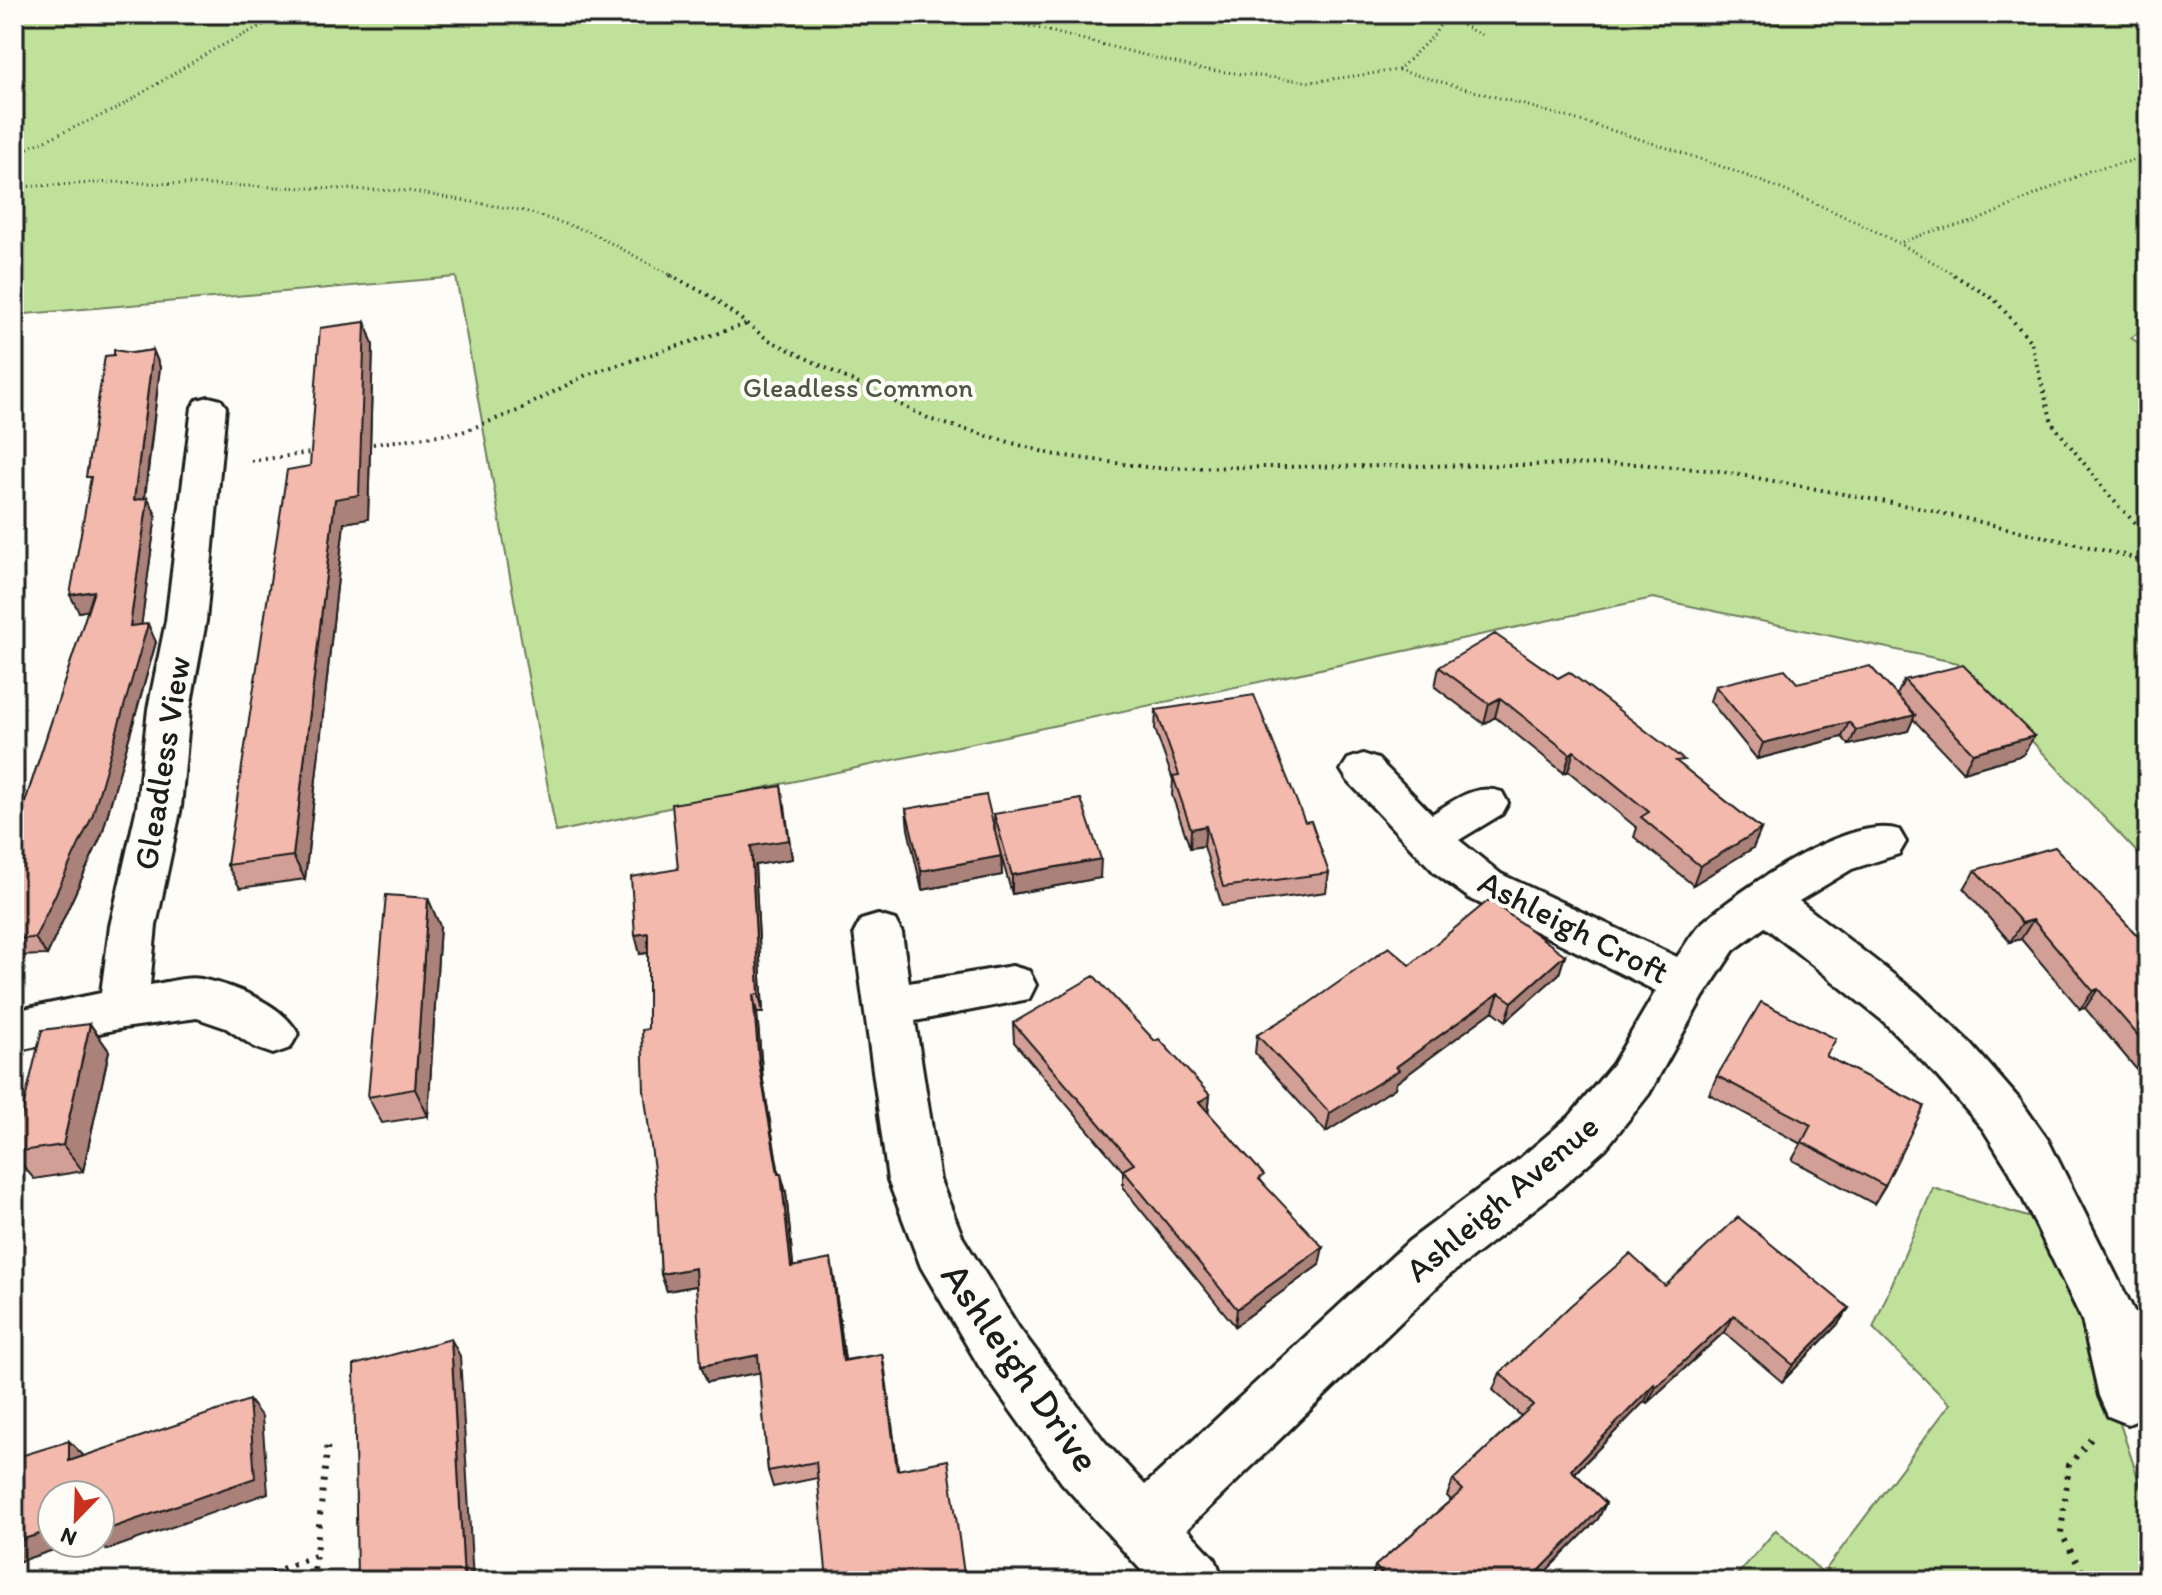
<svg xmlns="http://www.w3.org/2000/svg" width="2162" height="1595" font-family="Itim,sans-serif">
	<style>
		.green { fill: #bfe19a; stroke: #6e7e5b; stroke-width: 2 }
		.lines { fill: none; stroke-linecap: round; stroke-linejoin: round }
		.minor-casing { stroke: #1c1c1c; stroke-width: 6 }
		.path-far2 { stroke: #1c1c1c; stroke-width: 3; stroke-dasharray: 1 4; stroke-linecap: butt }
		.path-far1 { stroke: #1c1c1c; stroke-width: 4; stroke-dasharray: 2 5; stroke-linecap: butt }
		.path { stroke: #1c1c1c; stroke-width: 6; stroke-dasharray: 3 8; stroke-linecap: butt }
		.minor { fill: #fdfcf7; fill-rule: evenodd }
		.wall { fill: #d19f95; stroke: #1c1c1c; stroke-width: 2 }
		.shaded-wall { fill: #aa8279; stroke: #1c1c1c; stroke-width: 2 }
		.building { fill: #f3b9ad; stroke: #1c1c1c; stroke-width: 2 }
		.labels { text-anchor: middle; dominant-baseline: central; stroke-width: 8; stroke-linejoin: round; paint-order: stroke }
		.far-park-label { font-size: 28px; fill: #4d5742; stroke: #fdfcf7 }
		.street-label { font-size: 34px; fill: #1c1c1c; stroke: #fdfcf7 }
		.near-street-label { font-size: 40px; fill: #1c1c1c; stroke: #fdfcf7 }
	</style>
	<rect width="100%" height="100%" fill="#fdfcf7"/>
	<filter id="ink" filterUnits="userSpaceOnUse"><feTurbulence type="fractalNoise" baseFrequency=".0125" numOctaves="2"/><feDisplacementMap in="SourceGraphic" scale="16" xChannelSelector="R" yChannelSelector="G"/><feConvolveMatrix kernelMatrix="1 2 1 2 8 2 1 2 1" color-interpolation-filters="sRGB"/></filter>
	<g filter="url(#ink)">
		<!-- green -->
		<path class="green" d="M14,14H2148V325L2131,338L2148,349V864L1958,663L1653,598L556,832L456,277L14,315Z
			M1933,1188L2054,1225L2148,1508V1581H1732L1776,1530L1823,1573L1950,1404L1873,1328Z"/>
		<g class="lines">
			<!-- minor casing -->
			<g class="minor-casing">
				<path id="minor" d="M209,397L221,400L226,407L206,621L190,709L181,807L156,926L150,985C165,983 186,976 201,979C234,986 282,1003 298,1034L290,1048L273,1054L256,1048L226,1028L197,1018L123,1028L14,1051V1011L101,993L110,926L137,807L148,709L166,621L192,407L197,400Z
					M1363,754L1378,759L1432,814C1455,800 1475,783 1502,792L1508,803L1502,814L1459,840L1501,874L1677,957C1685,946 1693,931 1703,922C1741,889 1848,814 1899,830L1906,842L1899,854L1852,869L1799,901L1917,993L1971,1044L2019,1099L2048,1140L2137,1317L2148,1360V1416L2128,1424L2108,1416L2099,1396L2082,1320L2010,1172L1983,1129L1935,1074L1883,1021L1765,927L1734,950L1703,997L1649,1094L1606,1148L1556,1192L1447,1277L1187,1529L1215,1559L1224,1581H1151L1062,1483L979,1366L921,1267L888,1180L854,933L861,920L878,915L895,920L902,933L909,983L1012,966L1029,971L1036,985L1029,999L915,1021L940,1180L963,1238L1019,1328L1104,1441L1145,1485L1409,1241L1518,1160L1570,1116L1613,1064L1656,991L1469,898L1435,873L1348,781L1341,770L1348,759Z"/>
			</g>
			<!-- path-far2 -->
			<path class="path-far2" d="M981,14L1200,69L1311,82L1398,70L1433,36L1447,14
				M1445,16L1481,35
				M1398,70C1589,123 1787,172 1958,277
				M14,154L116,109L211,51L285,14
				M14,187L115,182L408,191L525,211L590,232L674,277
				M1902,242L1936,230L1974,222L2089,171L2148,157"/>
			<!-- path-far1 -->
			<path class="path-far1" d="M670,275L710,296L767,339L932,420L1051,454L1153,468L1637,464L1719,471L1919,508L2124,555L2148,564
				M1954,275L1995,300L2031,342L2052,423L2113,500L2148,536
				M366,445L462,432L517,411L586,375L747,324
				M251,461L317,452"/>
			<!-- path -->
			<path class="path" d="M251,1581L315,1556
				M313,1581L328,1441
				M2087,1581L2061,1533L2069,1465L2091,1439"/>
			<!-- minor -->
			<use href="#minor" class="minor"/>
		</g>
		<!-- wall -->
		<path class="wall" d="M365,322L373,345L368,519L344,523L305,879L240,888L227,865L310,466Z
			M153,350L160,367L145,499L156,515L141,625L156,642L102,834L47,955L14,956V836L88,610L79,612L133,353Z
			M1439,667L1682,766L1761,829L1753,848L1693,885L1634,837L1637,828L1568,771L1564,773L1495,717L1484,724L1435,687Z
			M1904,680L2034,736L2023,755L1963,772L1913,719L1908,731L1849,745L1842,737L1757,759L1710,701L1715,686L1797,683L1897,695Z
			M1156,710L1305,822L1329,873L1326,892L1222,906L1204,846L1190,848L1172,795L1173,780L1155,729Z
			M785,806L792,859L755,865L763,1013H757L763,1081L779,1174L786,1192L793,1266L834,1277L845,1360L882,1354L898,1469L965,1581L817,1478L773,1487L768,1471L760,1372L707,1382L696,1286L667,1291L661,1274L648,1029V953L640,954L678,869Z
			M906,809L1001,856L1002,875L922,890L908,829Z
			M994,814L1100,878L1012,894L995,834Z
			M1975,870L2148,947V1083L2085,1008L2080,1009L2021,939L2010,942L1964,889Z
			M440,926L428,1116L382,1123L368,1097Z
			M1565,955L1559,974L1506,1021L1493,1011L1396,1083L1395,1088L1326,1132L1255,1053L1257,1035L1410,965Z
			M1013,1023L1155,1041L1210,1095L1208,1113L1263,1183L1319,1265L1235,1326L1123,1188V1171L1014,1042Z
			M90,1024L109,1051L83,1171L34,1179L14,1155V1145Z
			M1827,1056L1885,1186L1874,1204L1792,1160L1801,1144L1709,1094L1717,1076Z
			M1665,1286L1849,1308L1837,1325L1782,1382L1724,1332L1647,1403L1645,1401L1575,1473L1606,1503L1598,1519L1536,1581H1371L1375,1566L1451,1500L1447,1496L1453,1480L1521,1416L1493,1390L1500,1373Z"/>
		<!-- shaded-wall -->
		<path class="shaded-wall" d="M365,322L373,345L368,519L344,523L305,879L293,856L335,499Z
			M153,350L160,367L142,517L134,500Z
			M148,498L156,515L139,643L130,626Z
			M94,591L103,608L79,612L70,595Z
			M148,624L156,642L102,834L47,955L35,938Z
			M1500,698L1495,717L1484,724L1489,704Z
			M1915,715L1908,731L1849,745L1856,730Z
			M1849,722L1842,737L1757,759L1763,743Z
			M2034,736L2023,755L1963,772L1973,753Z
			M1574,751L1568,771L1564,773L1570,754Z
			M781,786L792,859L755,865L763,1013L759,994L751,846Z
			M1206,826L1204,846L1190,848L1191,829Z
			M1761,829L1753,848L1693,885L1700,866Z
			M1001,856L1002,875L922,890L921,871Z
			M1101,859L1100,878L1012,894V875Z
			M428,898L440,926L428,1116L415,1089Z
			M2033,920L2021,939L2010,942L2022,923Z
			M648,933L653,952L640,954L635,935Z
			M1565,955L1559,974L1506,1021L1512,1002Z
			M2098,989L2085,1008L2080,1009L2093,991Z
			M1499,993L1493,1011L1396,1083L1395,1088L1326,1132L1330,1113L1396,1067Z
			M753,995L757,1013L763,1081L782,1192L778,1174L759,1063Z
			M90,1024L109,1051L83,1171L63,1145Z
			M1210,1095L1208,1114L1199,1102Z
			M781,1174L786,1192L795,1284L791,1267Z
			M1323,1247L1319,1265L1235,1326L1237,1309Z
			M831,1259L834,1277L847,1377L843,1361Z
			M695,1268L700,1285L667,1291L661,1274Z
			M1849,1308L1837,1325L1782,1382L1793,1365Z
			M1734,1315L1724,1332L1647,1403L1656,1387Z
			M451,1339L460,1356L473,1581H464Z
			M882,1354L885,1370L900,1485L897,1470Z
			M758,1355L763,1372L707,1382L701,1366Z
			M1654,1384L1645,1401L1563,1485L1571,1470Z
			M249,1400L262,1417L268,1493L107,1550L99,1543H100V1527Z
			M69,1441L85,1457L69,1461Z
			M1606,1503L1598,1519L1536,1581H1529Z
			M52,1530V1543H75L14,1563V1542Z"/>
		<!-- building -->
		<path class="building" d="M365,322L359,495L335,499L293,856L227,865L287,470L310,466L320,328Z
			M114,350L133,353L153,350L134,500L148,498L130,626L148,624L92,817L35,938L14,939V836L94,591L70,595L91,477H86L105,356L114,355Z
			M1495,634L1558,678L1569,672L1684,760L1676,761L1761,829L1700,866L1641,817L1649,812L1574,751L1570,754L1500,698L1489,704L1439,667Z
			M1963,665L2034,736L1973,753L1904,680Z
			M1870,666L1915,715L1856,730L1849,722L1763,743L1715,686L1785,669L1797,683Z
			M1254,695L1305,822L1311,821L1329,873L1223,887L1206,826L1191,829L1173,776L1179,775L1156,710Z
			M781,786L789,840L751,846L759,994L753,995L759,1063L778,1174H781L791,1267L831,1259L843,1361L882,1354L897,1470L948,1460L965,1581H827L816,1462L768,1471L758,1355L701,1366L695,1268L661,1274L656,1186L644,1090L642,1030L648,1029V933L635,935L631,877L678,869L672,804Z
			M986,795L1001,856L921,871L906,809Z
			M1081,799L1101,859L1012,875L994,814Z
			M2055,847L2148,947V1047L2098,989L2093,991L2033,920L2022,923L1975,870Z
			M386,895L428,898L415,1089L368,1097Z
			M1489,900L1565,955L1512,1002L1499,993L1396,1067L1399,1070L1330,1113L1257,1035L1305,1006L1389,947L1410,965Z
			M1094,976L1155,1041L1159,1039L1210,1095L1199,1102L1264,1175L1259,1179L1323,1247L1237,1309L1123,1170L1134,1164L1013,1023Z
			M1761,1002L1836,1039L1826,1056L1924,1106L1885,1186L1802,1142L1811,1125L1717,1076Z
			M90,1024L63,1145L14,1152V1145L42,1030Z
			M1738,1217L1849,1308L1793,1365L1734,1315L1656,1387L1654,1384L1571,1470L1606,1503L1529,1581H1388L1375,1566L1463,1490L1453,1480L1533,1405L1500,1373L1570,1306L1630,1254L1665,1286Z
			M451,1339L464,1581H357L354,1365Z
			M249,1400L255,1478L100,1532V1495H52V1530L14,1542V1458L69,1441V1461Z"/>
	</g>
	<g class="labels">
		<!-- far-park labels -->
		<g class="far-park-label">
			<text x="858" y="387">Gleadless Common</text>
		</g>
		<!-- street labels -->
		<g class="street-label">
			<text transform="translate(162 763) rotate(-81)">Gleadless View</text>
			<text transform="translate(1574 927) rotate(27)">Ashleigh Croft</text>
			<text transform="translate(1502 1198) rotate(-40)">Ashleigh Avenue</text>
		</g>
		<!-- near-street labels -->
		<g class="near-street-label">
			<text transform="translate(1021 1367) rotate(55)">Ashleigh Drive</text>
		</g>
	</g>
	<!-- margin -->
	<rect width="2162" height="1595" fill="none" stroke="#fdfcf7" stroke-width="48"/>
	<rect x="24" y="24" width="2114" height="1547" fill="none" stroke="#1c1c1c" stroke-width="3" filter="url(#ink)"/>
	<!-- north arrow -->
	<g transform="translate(76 1519) rotate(203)"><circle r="38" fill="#fdfcf7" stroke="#a3a29f" stroke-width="2"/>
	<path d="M0-6L14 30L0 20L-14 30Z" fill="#c8321e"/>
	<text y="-12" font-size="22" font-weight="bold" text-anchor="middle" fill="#1c1c1c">N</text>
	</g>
</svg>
